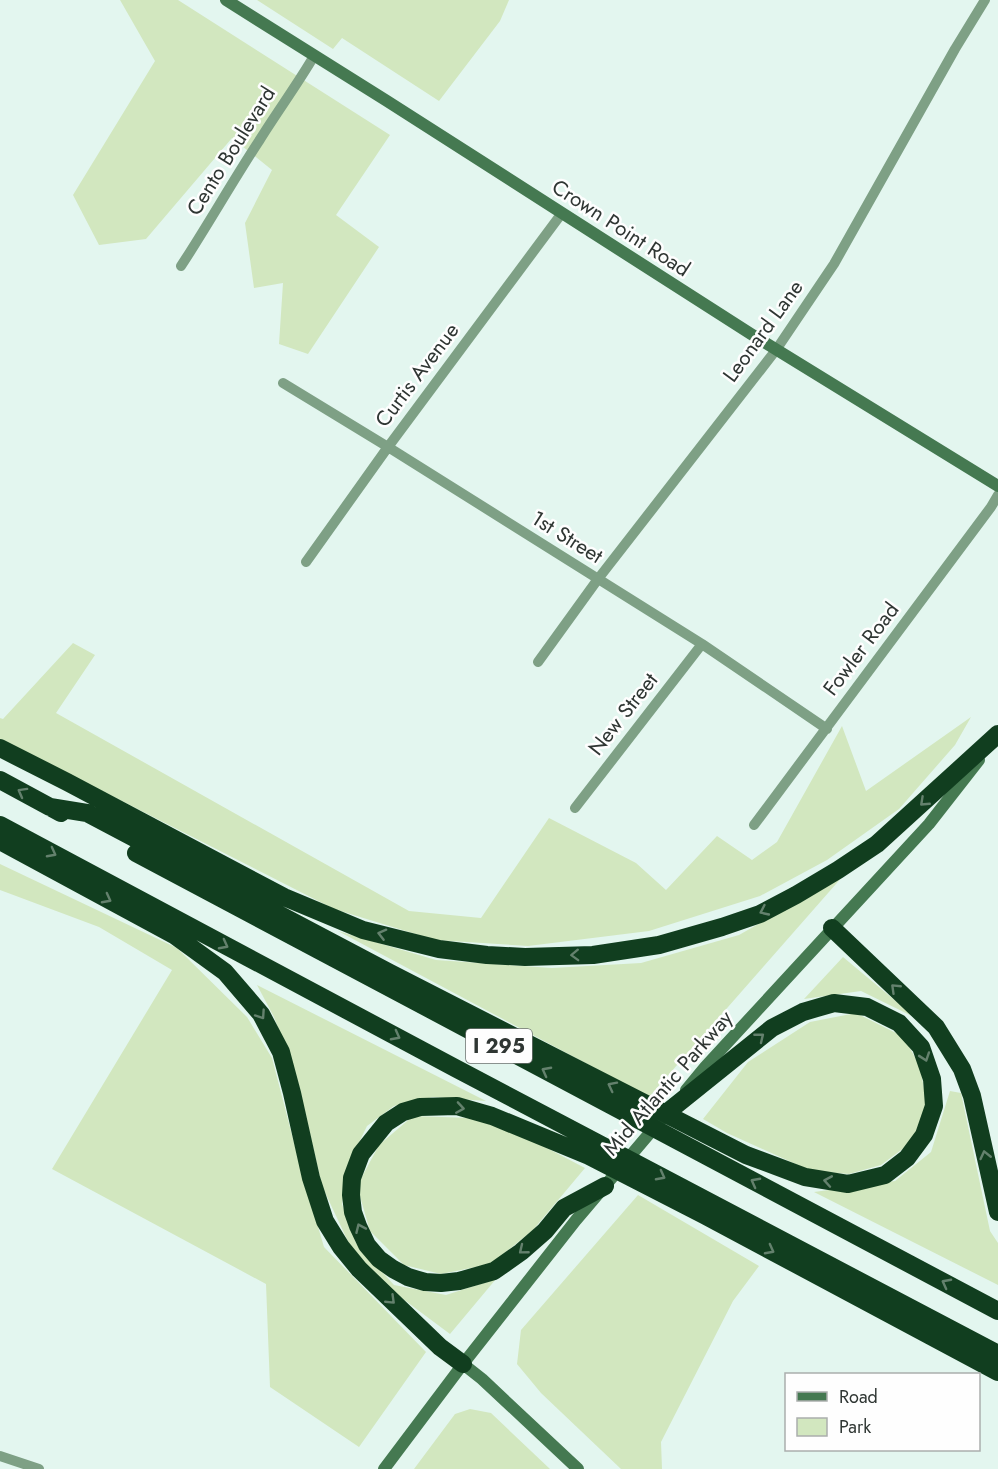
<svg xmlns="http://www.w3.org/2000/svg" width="998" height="1469" font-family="Jost,sans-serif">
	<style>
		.green { fill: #d2e7bf }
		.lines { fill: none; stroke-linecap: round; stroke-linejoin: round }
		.street { stroke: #7ea085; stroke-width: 10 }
		.secondary { stroke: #457951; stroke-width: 12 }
		.highway { stroke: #113e1f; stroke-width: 18 }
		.oneway { stroke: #64816d }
		.labels { text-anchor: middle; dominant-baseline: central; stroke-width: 5; stroke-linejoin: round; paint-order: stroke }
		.shield { fill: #fefefe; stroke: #6d7270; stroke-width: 1.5 }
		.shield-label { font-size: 20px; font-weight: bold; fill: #2f3633 }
		.street-label { font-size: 21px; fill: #2f3633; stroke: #fefefe }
	</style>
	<rect width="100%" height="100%" fill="#e3f6ef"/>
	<!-- green -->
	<path class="green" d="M120,0H178L390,135L336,215L379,247L308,354L279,344L283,283L254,288L245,223L272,170L232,138L146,239L99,245L73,195L155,61Z
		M257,0H509L500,21L439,101L342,38L333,49Z
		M73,643L95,655L56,713L409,911L481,918L549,818L636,863L666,890L717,836L752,860L777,842L842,726L866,791L971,717L955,745L899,809L827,860L760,896L649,931L528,946L435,940L334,909L0,739V718L3,719Z
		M0,864L177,948L247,1017L272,1058L299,1162L324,1247L426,1352L359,1447L270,1387L266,1284L52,1169L172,970L99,927L0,890Z
		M843,876L649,1097L338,931L436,960L552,968L641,963L739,935Z
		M843,957L916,1018L861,991L804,999Z
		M257,985L486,1101L433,1097L394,1106L367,1126L350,1161L342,1204L356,1243L394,1285L446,1295L496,1279L450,1334L399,1296L352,1250L322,1186L298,1082L274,1017Z
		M856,1013L904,1037L920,1067L927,1105L916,1139L881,1165L849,1174L811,1171L727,1133L703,1119L748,1062L810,1022Z
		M950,1091L961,1093L990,1231L998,1243V1285L814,1192L895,1181L931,1152Z
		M413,1116L471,1118L503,1125L585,1168L533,1230L491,1264L441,1274L404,1265L370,1231L357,1186L379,1145Z
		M638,1195L759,1266L733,1301L661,1442L662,1469H621L541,1393L517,1364L521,1330Z
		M470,1409L491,1413L550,1469H414L455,1414Z"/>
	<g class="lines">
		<!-- street -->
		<path class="street" d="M181,266C208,225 232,182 259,141C277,112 297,85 314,56
			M283,383L388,447L702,644L827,729
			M306,562L388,447L562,213
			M538,662L598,579L776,350L834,264L955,49L985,0
			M575,808L702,644
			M754,825L991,507L998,495
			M0,1456L39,1469"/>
		<!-- secondary -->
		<path class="secondary" d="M226,0L387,101L751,334L998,486
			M686,1090L705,1067L929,824L979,760
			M463,1364L482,1379L578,1469
			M384,1469L463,1364L576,1220L671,1108"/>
		<!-- highway -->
		<path class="highway" d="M0,748L67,782L284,897L363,930L439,949L487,955L525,957L593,955L659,945L722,927L760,914L796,895L838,870L877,844L998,734
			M0,780L61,813
			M50,807L87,813L390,973L746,1155L805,1177L848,1184L885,1175L907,1158L924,1135L934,1106L932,1079L921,1047L899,1023L867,1007L834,1003L803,1012L772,1028L670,1110
			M0,825L457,1069L998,1354
			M0,841L174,935L225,972L261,1014L281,1052L292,1093L311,1178L325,1221L341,1247L359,1269L440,1347L463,1364
			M136,853L998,1311
			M832,928L936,1027L962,1069L972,1096L998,1212
			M605,1186L564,1208L545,1231L521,1252L494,1271L459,1281L441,1283L425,1282L408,1277L393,1269L379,1259L367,1245L358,1226L353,1212L351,1195L352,1178L361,1154L386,1123L403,1112L420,1107L457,1106L492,1116L589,1156L704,1215L998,1372"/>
	</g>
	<!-- one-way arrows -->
	<defs><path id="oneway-chevron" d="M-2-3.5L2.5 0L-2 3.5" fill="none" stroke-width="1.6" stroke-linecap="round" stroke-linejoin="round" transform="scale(1.5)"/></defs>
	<g class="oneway">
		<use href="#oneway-chevron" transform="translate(22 792) rotate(-151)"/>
		<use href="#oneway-chevron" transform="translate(924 802) rotate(137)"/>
		<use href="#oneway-chevron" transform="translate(52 853) rotate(28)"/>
		<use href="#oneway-chevron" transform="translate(107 899) rotate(28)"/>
		<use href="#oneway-chevron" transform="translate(764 911) rotate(155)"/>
		<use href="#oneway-chevron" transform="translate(382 934) rotate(-166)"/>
		<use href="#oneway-chevron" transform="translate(224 945) rotate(28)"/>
		<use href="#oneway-chevron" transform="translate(575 955) rotate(178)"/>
		<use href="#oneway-chevron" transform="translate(895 988) rotate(-136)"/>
		<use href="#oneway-chevron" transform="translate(261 1015) rotate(56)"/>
		<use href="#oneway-chevron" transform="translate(396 1036) rotate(28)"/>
		<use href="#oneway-chevron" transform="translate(760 1037) rotate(-39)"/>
		<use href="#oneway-chevron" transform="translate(925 1057) rotate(71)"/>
		<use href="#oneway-chevron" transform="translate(546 1071) rotate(-152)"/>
		<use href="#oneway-chevron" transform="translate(612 1086) rotate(-153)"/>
		<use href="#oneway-chevron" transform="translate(460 1108) rotate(9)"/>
		<use href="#oneway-chevron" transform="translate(985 1155) rotate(-103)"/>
		<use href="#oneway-chevron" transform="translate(661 1176) rotate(28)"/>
		<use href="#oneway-chevron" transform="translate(828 1181) rotate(-170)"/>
		<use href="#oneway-chevron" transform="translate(755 1182) rotate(-152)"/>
		<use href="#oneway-chevron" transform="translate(360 1228) rotate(-114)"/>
		<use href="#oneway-chevron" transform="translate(523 1250) rotate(141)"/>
		<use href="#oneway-chevron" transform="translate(770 1250) rotate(28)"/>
		<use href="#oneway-chevron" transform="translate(946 1283) rotate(-152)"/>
		<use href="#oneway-chevron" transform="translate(391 1300) rotate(44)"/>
	</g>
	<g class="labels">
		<!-- shield labels -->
		<rect class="shield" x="466" y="1029" width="66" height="34" rx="4.5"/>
		<g class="shield-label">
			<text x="499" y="1046">I 295</text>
		</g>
		<!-- street labels -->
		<g class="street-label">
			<text transform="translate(231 151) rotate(-58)">Cento Boulevard</text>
			<text transform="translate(621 228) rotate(33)">Crown Point Road</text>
			<text transform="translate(763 331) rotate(-54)">Leonard Lane</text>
			<text transform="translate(417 375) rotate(-53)">Curtis Avenue</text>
			<text transform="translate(567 537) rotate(32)">1st Street</text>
			<text transform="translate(861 649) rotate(-53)">Fowler Road</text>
			<text transform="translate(623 714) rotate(-52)">New Street</text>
			<text transform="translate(668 1083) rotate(-49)">Mid Atlantic Parkway</text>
		</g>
	</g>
	<!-- legend -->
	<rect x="785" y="1373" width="195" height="78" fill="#fefefe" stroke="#abaead" stroke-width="1.5"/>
	<rect x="797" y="1392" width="30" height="9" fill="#457951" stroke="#abaead" stroke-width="1.5"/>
	<text x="839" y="1403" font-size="18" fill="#2f3633">Road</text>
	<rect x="797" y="1418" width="30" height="18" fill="#d2e7bf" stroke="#abaead" stroke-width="1.5"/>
	<text x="839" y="1433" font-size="18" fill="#2f3633">Park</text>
</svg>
